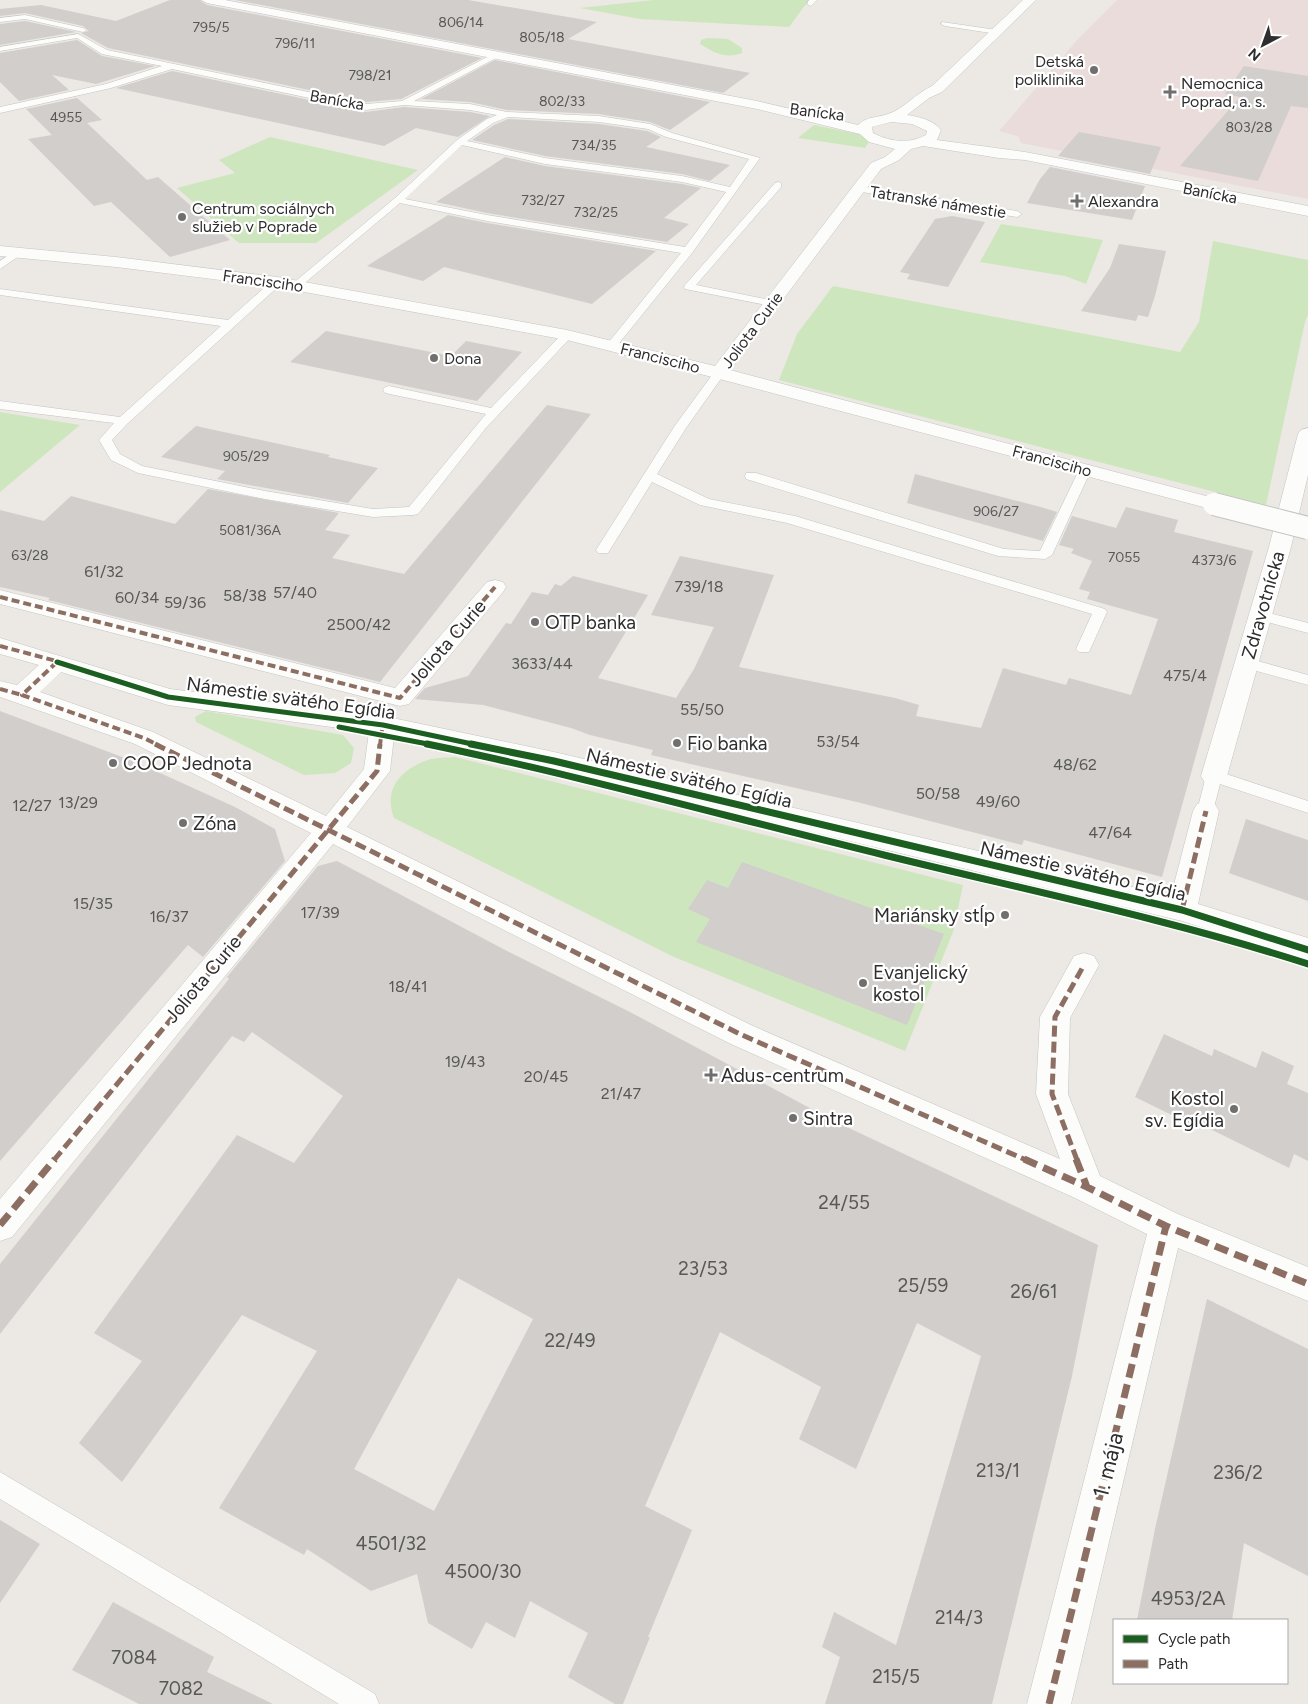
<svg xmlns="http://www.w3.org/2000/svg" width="1308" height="1704" font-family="Figtree,sans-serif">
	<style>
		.medical { fill: #e9dcdb }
		.green { fill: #cee6be }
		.building { fill: #d1cecb; fill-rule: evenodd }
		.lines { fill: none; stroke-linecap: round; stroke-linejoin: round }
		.lane-casing { stroke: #c5c4c5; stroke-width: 1 }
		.street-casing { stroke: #c5c4c5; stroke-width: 1 }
		.lane { fill: #fcfcfb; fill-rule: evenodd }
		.street { fill: #fcfcfb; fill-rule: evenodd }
		.street-bridge-casing { stroke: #c5c4c5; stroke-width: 24; stroke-linecap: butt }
		.street-bridge { stroke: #fcfcfb; stroke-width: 22 }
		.quiet-far2 { stroke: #8d6e63; stroke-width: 4; stroke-dasharray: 8 4; stroke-linecap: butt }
		.quiet-far1 { stroke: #8d6e63; stroke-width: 5; stroke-dasharray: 11 5; stroke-linecap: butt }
		.quiet { stroke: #8d6e63; stroke-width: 7; stroke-dasharray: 14 7; stroke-linecap: butt }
		.cycleway-far1-casing { stroke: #fff; stroke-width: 8 }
		.cycleway-casing { stroke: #fff; stroke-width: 10 }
		.cycleway-far1 { stroke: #1b5e20; stroke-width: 5 }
		.cycleway { stroke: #1b5e20; stroke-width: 7 }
		.poi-dot { fill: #706f6e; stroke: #fff; stroke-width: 2 }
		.labels { text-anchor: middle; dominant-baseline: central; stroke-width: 4.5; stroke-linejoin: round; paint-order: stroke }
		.far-number-label { font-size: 14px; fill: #585857 }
		.far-poi-label { font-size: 16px; fill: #2e2e2e; stroke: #fff; text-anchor: start }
		.far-street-label { font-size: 16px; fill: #2e2e2e; stroke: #fff }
		.number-label { font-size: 16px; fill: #585857 }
		.street-label { font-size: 19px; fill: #2e2e2e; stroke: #fff }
		.poi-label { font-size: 19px; fill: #2e2e2e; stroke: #fff; text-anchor: start }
		.near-number-label { font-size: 19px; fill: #585857 }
		.near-street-label { font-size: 22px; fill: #2e2e2e; stroke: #fff }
	</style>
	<rect width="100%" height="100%" fill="#ece8e4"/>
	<!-- medical -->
	<path class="medical" d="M1117,0H1308V199L1021,143L1018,136L999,131L1079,38Z"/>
	<!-- green -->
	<path class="green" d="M653,0H809L789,27L640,19L580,8Z
		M707,38L728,39L742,48V53C726,59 714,53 700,44L701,40Z
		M814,125L863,135L870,140L865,148L798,138Z
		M270,137L418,170L316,243H239L177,188L235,173L219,160Z
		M1001,224L1103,240L1086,284L1065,276L980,262Z
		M1213,241L1308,260V315L1305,322L1266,505L779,380L797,334L833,286L1180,352L1199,322Z
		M0,412L80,425L0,492Z
		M206,711L343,735L354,748L351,763L335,773L304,775L196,722L195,717Z
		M455,757L963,885L953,932L905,1051L674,957L394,818C383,789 401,769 428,760C436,757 446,758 455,757Z"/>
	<!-- building -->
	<path class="building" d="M170,0H199L207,5L482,58L401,99L366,102L108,48L81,33L89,31L83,26L25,13L0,16V9L41,5L116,21Z
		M235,0H468L597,22L568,39L750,73L723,93Z
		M25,21L76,32L0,45V24Z
		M77,40L102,56L155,66L96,84L52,75L69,90L19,101L0,82V53Z
		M495,60L710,102L670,130L650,122L599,114L507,110L470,102L421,99Z
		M1244,66L1308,76V108L1291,106L1258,181L1180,166L1240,97L1225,94Z
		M172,71L366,112L404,107L470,112L490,116L458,137L416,128L384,146L116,88Z
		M77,98L102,120L87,123L147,180L158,177L230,240L170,257L111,202L94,206L28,139L52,135L26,109Z
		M508,119L599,124L647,131L661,137L646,147L730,165L710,181L682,174L545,156L472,140L494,125Z
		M1079,132L1161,147L1150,174L1058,156Z
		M505,157L545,166L682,184L701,188L664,218L689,224L667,242L487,213L436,202Z
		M1050,167L1145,186L1132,220L1027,203L1040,179Z
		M448,215L487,223L656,251L592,304L444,267L423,281L367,266Z
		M952,216L985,222L948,287L907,279L910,274L900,272L935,219Z
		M1119,244L1166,251L1155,296L1148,317L1138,315L1136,321L1081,311L1110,268Z
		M326,331L451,356L466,341L522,352L477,401L290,362Z
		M547,405L591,414L380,682L48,600L50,598L0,587V510L44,521L71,496L175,524L208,489L339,513L325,530L350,535L332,558L404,574Z
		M196,426L330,455L328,457L378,468L348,503L217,479L225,471L161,457Z
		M915,474L1044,508L1057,512L1043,541L907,503Z
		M1126,507L1178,520L1174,532L1253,551L1162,877L1024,840L1022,845L857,802L651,755L653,750L590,735L571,728L483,705L415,699L425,688L468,676L506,623L511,624L532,592L548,595L555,584L561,586L573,576L648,595L598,678L676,698L694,669L714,627L651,615L680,556L774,575L739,667L895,698L919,705L916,716L981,728L1003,668L1066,685L1069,678L1131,695L1158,619L1087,599L1090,592L1079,589L1092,561L1071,553L1074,549L1059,545L1072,516L1116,528Z
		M0,711L138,763L235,807L275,829L285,861L203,957L188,945L0,1161Z
		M1246,819L1308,840V901L1229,873Z
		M337,861L507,951L630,1012L834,1121L1098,1245L1072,1376L992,1704H825L840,1657L822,1647L834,1612L896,1645L981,1356L917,1323L856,1469L799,1439L821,1387L720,1332L645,1506L692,1530L648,1637H650L623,1704H615L568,1677L588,1633L530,1601L515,1638L486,1622L472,1649L428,1623L417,1574L371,1591L307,1549L304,1555L219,1508L317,1351L242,1315L122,1482L79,1443L142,1361L94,1333L237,1135L294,1163L343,1096L252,1032L244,1042L232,1036L0,1334V1264L229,979L227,977L318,866ZM458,1278L533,1319L434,1511L354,1469Z
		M742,862L944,934L907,1025L696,942L710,919L688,909L707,880L728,888Z
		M1164,1034L1212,1056L1214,1049L1256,1068L1262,1051L1294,1066L1287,1084L1308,1093V1161L1294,1154L1289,1168L1194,1121L1192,1125L1135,1097Z
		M1207,1299L1308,1349V1576L1244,1543L1232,1620H1137L1155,1529Z
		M0,1520L40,1544L0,1603Z
		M113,1602L214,1657L207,1672L273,1704H139L72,1670Z"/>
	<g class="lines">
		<!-- lane casing -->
		<g class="lane-casing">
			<path id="lane" d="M809,0H817L811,6L807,4Z
				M25,15L83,28L87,30L83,32L25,19L0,22V18Z
				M942,22L997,30L1001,32L997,34L945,26L941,24Z
				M78,34L107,50L366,104L402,101L495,53L499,55L498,57L414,101L470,104L507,112L599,116L650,124L672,133L760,158L692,253L616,347L612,348L606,345L608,343L681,253L487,221L400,203L300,287H292L291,285L395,198L457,140L487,119L497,115L470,110L404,105L366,110L172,69L111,88L0,113V107L106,84L162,66L102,54L77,38L0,51V47ZM508,117L599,122L648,129L666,137L749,159L730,187L682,176L545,158L467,141L493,123ZM462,145L545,164L682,182L726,192L685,247L487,215L405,199Z
				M778,182L781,183V187L696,285L775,301L776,303L775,305L771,306L685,289L684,287L685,285L775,183Z
				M859,186L1017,211L1022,214L1017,217L856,191L854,189Z
				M18,249L22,250L23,252L22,254L0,269V261Z
				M277,279L281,280L282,282L281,284L127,424L112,440L120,454L142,466L265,491L373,509L409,507L486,414L385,393L383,390L385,387L389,386L491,408L563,333L567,332L573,335L485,429L418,514L413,515L373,517L265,499L138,473L111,460L99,440L114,423L0,409V401L120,417L221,326L0,295V289L228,320L273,280Z
				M719,369L725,373L686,428L657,474L709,499L795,516L1105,609L1107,612L1089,652H1079L1076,649L1092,614L787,523L700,505L652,482L608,553H598L596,550L674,427L715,371Z
				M1085,466L1091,470L1052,555L1045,559L998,556L746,479L745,476L746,473H756L1004,549L1040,551L1079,470Z
				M1261,611L1308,623V633L1256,619L1254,616L1256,613Z
				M1247,658L1308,675V685L1242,667L1239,663L1242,659Z
				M1214,770L1308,801V813L1220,784L1212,815L1206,817L1200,815L1197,811L1206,776L1208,772Z
				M0,1472L375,1694L379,1704H339L0,1499Z"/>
		</g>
		<!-- street casing -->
		<g class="street-casing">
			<path id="street" d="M201,0H225L757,101L858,125C867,116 877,118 888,114C904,109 916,93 932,86L1023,0H1036L942,92L929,98L907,115C920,117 933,120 941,130L937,140L1025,152L1308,206V216L1025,160L999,158L923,146L911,149L899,160L881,169L730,370L1221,500L1224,504L1221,508L1214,510L1207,508L712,377L567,340L277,287L116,267L0,256V246L116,257L277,277L567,330L715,366L871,163L885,157L895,149L869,142L860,134L757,109L207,3ZM891,122L912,124L927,131L926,135C910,144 890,142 873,133L872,127Z
				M1308,428V475L1291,547L1227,776L1223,783L1214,785L1205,783L1201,776L1269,547L1298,434L1301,430Z
				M495,580L503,582L506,587L503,592L409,704L400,706L0,604V590L395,688L487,582Z
				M0,638L170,689L383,716L554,752L1171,896L1193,811L1197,804L1206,801L1215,804L1219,811L1198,904L1308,938V962L1182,921L554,770L394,736L390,771L347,827L753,1026L1060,1159L1036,1094L1040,1017L1074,956L1084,953L1094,956L1099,965L1070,1018L1068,1094L1100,1176L1178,1214L1308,1267V1301L1178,1248L1071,1704H1027L1147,1234L1075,1198L731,1044L333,844L12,1237L0,1241V1199L311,833L135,744L0,697V681L17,685L39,665L0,654ZM61,672L168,705L369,732L364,769L326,816L153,732L40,692Z"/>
		</g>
		<!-- lane -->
		<use href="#lane" class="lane"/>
		<!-- street -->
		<use href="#street" class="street"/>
		<!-- street-bridge casing -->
		<g class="street-bridge-casing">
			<path id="street-bridge" d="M1214,504L1308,528"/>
		</g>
		<!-- street-bridge -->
		<use href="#street-bridge" class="street-bridge"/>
		<!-- quiet-far2 -->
		<path class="quiet-far2" d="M0,597L400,698L495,587
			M0,646L60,662
			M57,662L22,695L144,738L158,745
			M0,689L22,695
			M380,745L382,730"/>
		<!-- quiet-far1 -->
		<path class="quiet-far1" d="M155,744L742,1035L1026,1160
			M1182,910L1206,811
			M54,1160L377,771L380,744
			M1077,1160L1052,1094L1055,1017L1084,965"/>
		<!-- quiet -->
		<path class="quiet" d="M1024,1159L1087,1187L1166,1226L1308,1284
			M1076,1159L1087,1187
			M0,1225L55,1159
			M1049,1704L1166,1226"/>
		<!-- cycleway-far1 casing -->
		<g class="cycleway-far1-casing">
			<path id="cycleway-far1" d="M57,662L168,697L383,725L477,745
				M339,727L433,745"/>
		</g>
		<!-- cycleway casing -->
		<g class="cycleway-casing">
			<path id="cycleway" d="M427,744C581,776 732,818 884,855C1026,890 1169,919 1308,964
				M471,744L554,761L1182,910L1308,950"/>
		</g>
		<!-- cycleway-far1 -->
		<use href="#cycleway-far1" class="cycleway-far1"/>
		<!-- cycleway -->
		<use href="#cycleway" class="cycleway"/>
	</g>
	<!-- markers -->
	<g class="poi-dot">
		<circle cx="1094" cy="70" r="5"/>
		<path d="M1167.5 84.5h5v5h5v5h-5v5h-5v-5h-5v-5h5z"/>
		<path d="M1074.5 193.5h5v5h5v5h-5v5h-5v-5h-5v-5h5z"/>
		<circle cx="182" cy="217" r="5"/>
		<circle cx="434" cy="358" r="5"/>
		<circle cx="535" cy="622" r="5"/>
		<circle cx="677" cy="743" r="5"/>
		<circle cx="113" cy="763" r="5"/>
		<circle cx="183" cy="823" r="5"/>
		<circle cx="1005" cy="915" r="5"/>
		<circle cx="863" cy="983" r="5"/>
		<path d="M708.5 1067.5h5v5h5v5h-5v5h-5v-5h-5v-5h5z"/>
		<circle cx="1234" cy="1109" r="5"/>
		<circle cx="793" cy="1118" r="5"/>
	</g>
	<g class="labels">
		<!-- far-number labels -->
		<g class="far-number-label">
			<text x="461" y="22">806/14</text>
			<text x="211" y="27">795/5</text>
			<text x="542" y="37">805/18</text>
			<text x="295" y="43">796/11</text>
			<text x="370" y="75">798/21</text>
			<text x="562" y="101">802/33</text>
			<text x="66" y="117">4955</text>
			<text x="1249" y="127">803/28</text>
			<text x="594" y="145">734/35</text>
			<text x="543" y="200">732/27</text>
			<text x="596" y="212">732/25</text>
			<text x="246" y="456">905/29</text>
			<text x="996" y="511">906/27</text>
			<text x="250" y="530">5081/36A</text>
			<text x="30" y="555">63/28</text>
			<text x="1124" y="557">7055</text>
			<text x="1214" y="560">4373/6</text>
		</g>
		<!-- far-poi labels -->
		<g class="far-poi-label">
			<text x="1084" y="61" text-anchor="end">Detská<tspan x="1084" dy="18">poliklinika</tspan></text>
			<text x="1181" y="83">Nemocnica<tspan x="1181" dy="18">Poprad, a. s.</tspan></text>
			<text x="1088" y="201">Alexandra</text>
			<text x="192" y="208">Centrum sociálnych<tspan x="192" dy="18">služieb v Poprade</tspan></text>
			<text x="444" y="358">Dona</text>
		</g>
		<!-- far-street labels -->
		<g class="far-street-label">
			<text transform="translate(337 100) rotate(10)">Banícka</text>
			<text transform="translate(817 112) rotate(7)">Banícka</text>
			<text transform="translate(1210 193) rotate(11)">Banícka</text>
			<text transform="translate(938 202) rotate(9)">Tatranské námestie</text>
			<text transform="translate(263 281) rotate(8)">Francisciho</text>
			<text transform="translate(752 330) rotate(-53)">Joliota Curie</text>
			<text transform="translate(660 358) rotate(14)">Francisciho</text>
			<text transform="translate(1052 461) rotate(15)">Francisciho</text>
		</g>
		<!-- number labels -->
		<g class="number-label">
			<text x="104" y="571">61/32</text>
			<text x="699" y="586">739/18</text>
			<text x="295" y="592">57/40</text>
			<text x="245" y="595">58/38</text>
			<text x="137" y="597">60/34</text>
			<text x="185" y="602">59/36</text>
			<text x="359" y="624">2500/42</text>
			<text x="542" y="663">3633/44</text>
			<text x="1185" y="675">475/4</text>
			<text x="702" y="709">55/50</text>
			<text x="838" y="741">53/54</text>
			<text x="1075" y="764">48/62</text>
			<text x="938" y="793">50/58</text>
			<text x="998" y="801">49/60</text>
			<text x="78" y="802">13/29</text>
			<text x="32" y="805">12/27</text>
			<text x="1110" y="832">47/64</text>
			<text x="93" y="903">15/35</text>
			<text x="320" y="912">17/39</text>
			<text x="169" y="916">16/37</text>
			<text x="408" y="986">18/41</text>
			<text x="465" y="1061">19/43</text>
			<text x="546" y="1076">20/45</text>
			<text x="621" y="1093">21/47</text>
		</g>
		<!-- street labels -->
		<g class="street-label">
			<text transform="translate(1263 605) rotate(-74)">Zdravotnícka</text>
			<text transform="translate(447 643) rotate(-49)">Joliota Curie</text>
			<text transform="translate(291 698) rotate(8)">Námestie svätého Egídia</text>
			<text transform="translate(689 778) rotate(13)">Námestie svätého Egídia</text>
			<text transform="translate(1083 871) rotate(13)">Námestie svätého Egídia</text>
			<text transform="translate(203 979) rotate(-50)">Joliota Curie</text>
		</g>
		<!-- poi labels -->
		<g class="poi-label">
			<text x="545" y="622">OTP banka</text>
			<text x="687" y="743">Fio banka</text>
			<text x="123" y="763">COOP Jednota</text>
			<text x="193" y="823">Zóna</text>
			<text x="995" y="915" text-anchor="end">Mariánsky stĺp</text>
			<text x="873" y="972">Evanjelický<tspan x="873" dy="22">kostol</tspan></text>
			<text x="721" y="1075">Adus-centrum</text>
			<text x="1224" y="1098" text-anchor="end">Kostol<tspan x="1224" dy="22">sv. Egídia</tspan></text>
			<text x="803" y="1118">Sintra</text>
		</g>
		<!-- near-number labels -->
		<g class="near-number-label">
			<text x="844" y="1202">24/55</text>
			<text x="703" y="1268">23/53</text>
			<text x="923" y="1285">25/59</text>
			<text x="1034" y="1291">26/61</text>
			<text x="570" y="1340">22/49</text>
			<text x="998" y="1470">213/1</text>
			<text x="1238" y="1472">236/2</text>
			<text x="391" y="1543">4501/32</text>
			<text x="483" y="1571">4500/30</text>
			<text x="1188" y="1598">4953/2A</text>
			<text x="959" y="1617">214/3</text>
			<text x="134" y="1657">7084</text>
			<text x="896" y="1676">215/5</text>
			<text x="181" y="1688">7082</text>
		</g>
		<!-- near-street labels -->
		<g class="near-street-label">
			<text transform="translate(1108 1465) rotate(-76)">1. mája</text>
		</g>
	</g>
	<!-- legend -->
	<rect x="1113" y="1619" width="175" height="65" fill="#ffffff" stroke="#ababab"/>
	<rect x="1123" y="1635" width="25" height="8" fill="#1b5e20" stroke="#ababab"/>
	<text x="1158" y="1644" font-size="15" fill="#2e2e2e">Cycle path</text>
	<rect x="1123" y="1660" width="25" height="8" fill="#8d6e63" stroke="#ababab"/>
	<text x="1158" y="1669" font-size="15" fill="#2e2e2e">Path</text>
	<!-- north arrow -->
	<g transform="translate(1263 45) rotate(221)" stroke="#ffffff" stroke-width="4" paint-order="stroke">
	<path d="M0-4L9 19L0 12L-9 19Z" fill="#2e2e2e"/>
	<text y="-8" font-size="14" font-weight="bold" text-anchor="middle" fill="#2e2e2e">N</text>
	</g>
</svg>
